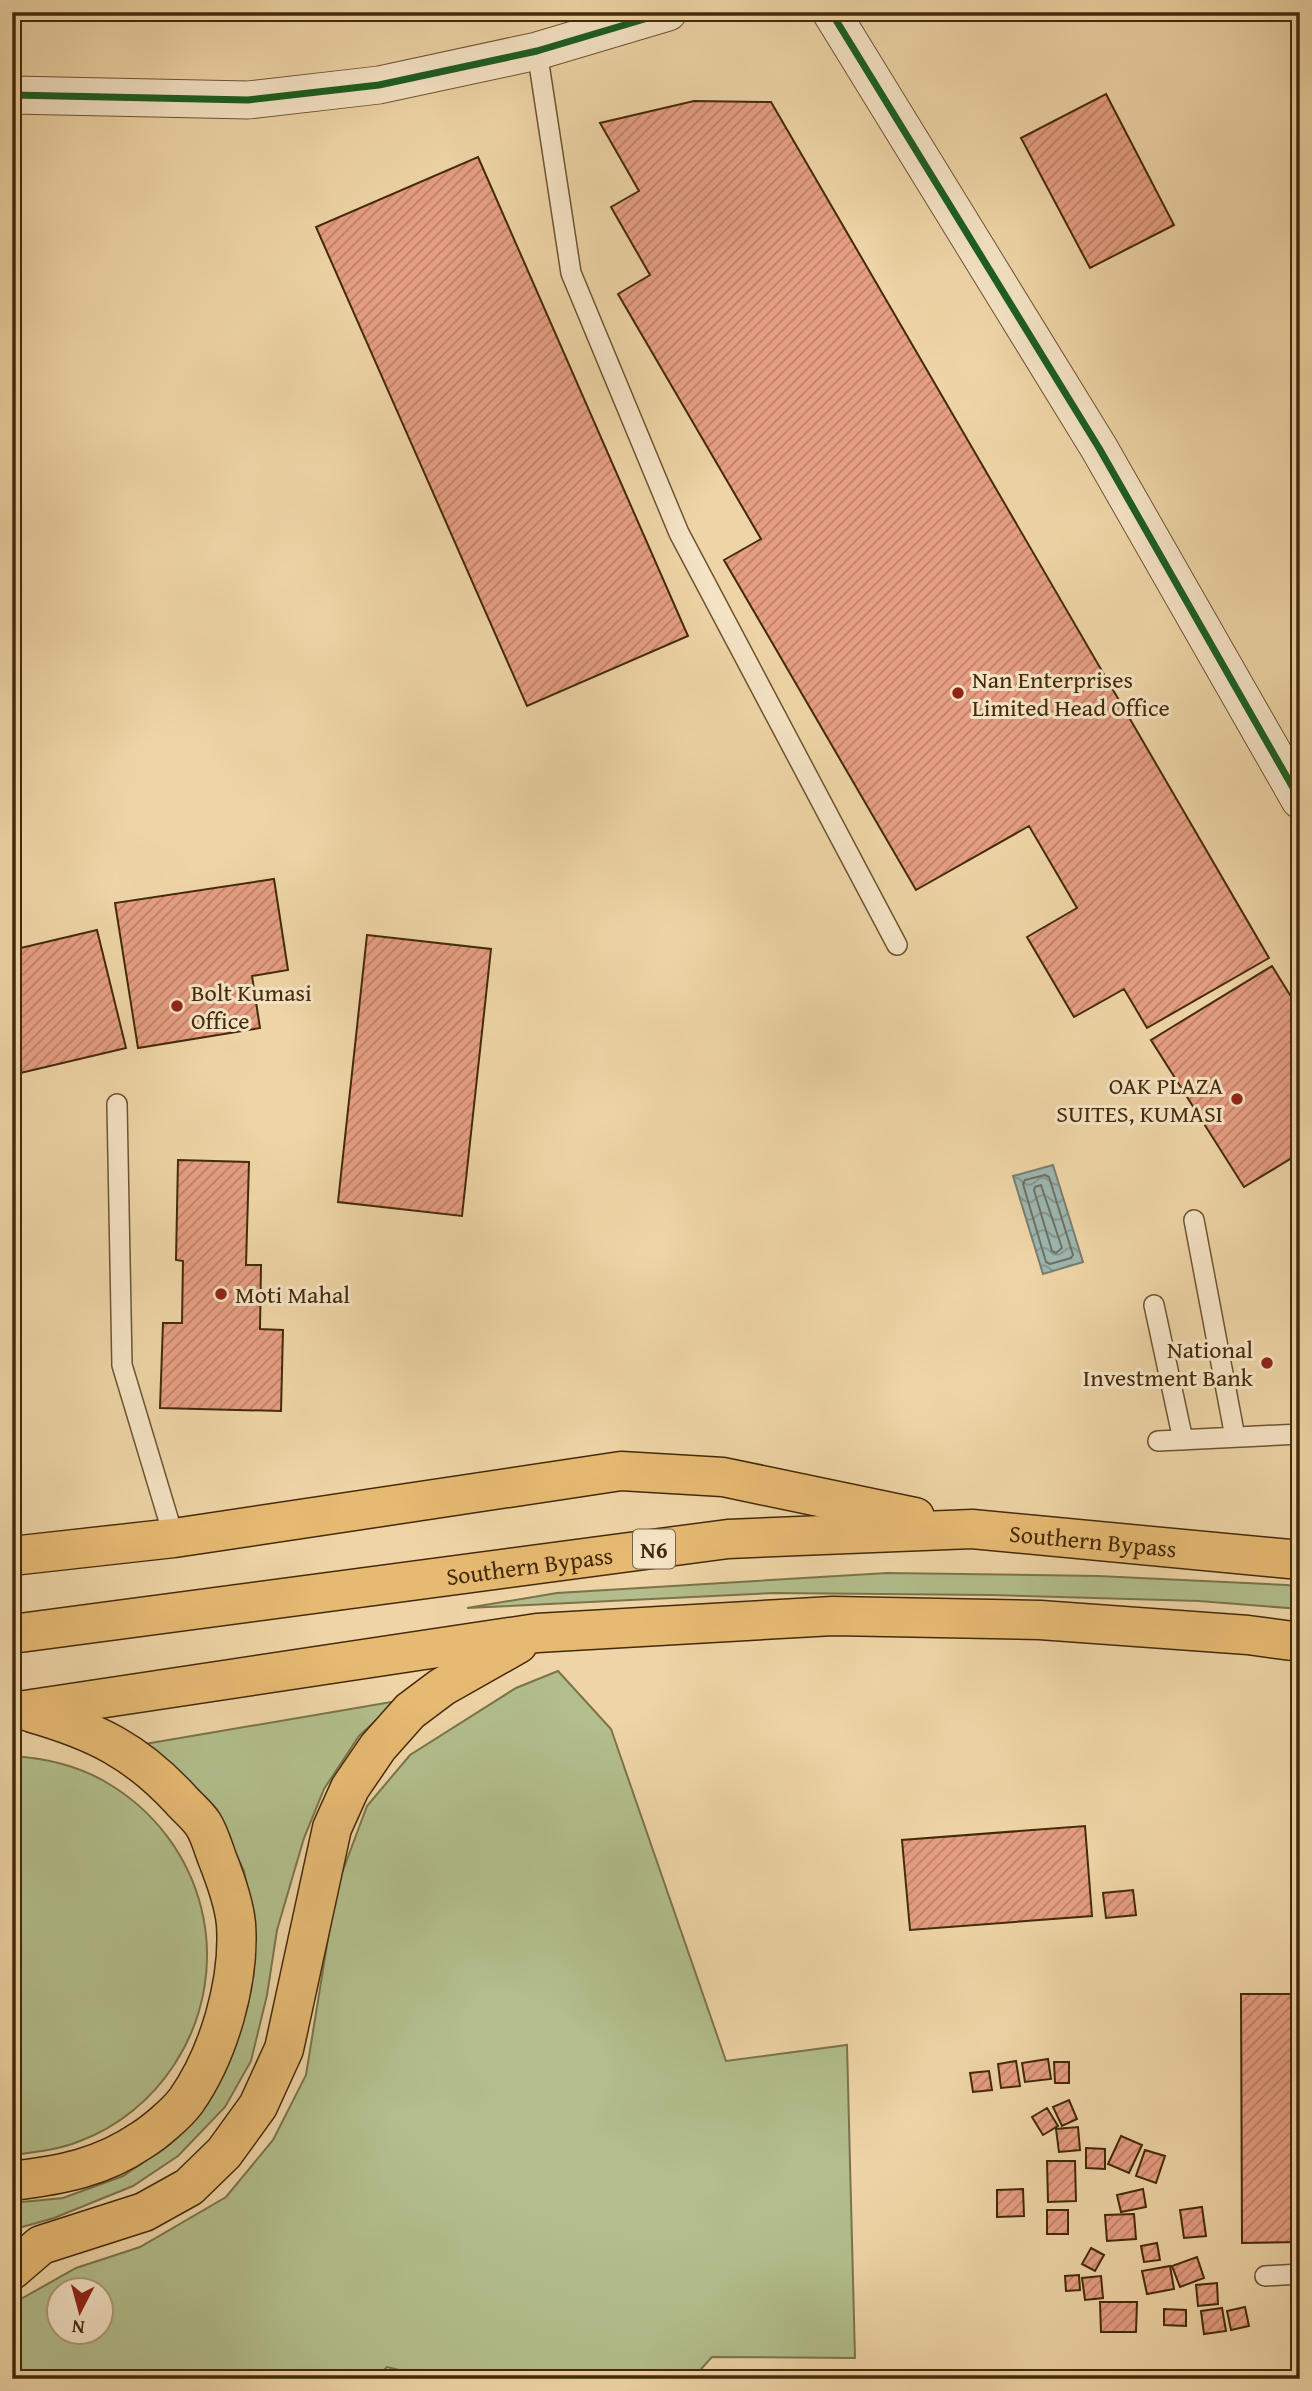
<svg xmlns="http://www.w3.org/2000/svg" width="1312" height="2391" font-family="'Gentium Book Plus',serif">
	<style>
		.green { fill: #b2be8c; stroke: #7b744a; stroke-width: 2; fill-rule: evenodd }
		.water { fill: url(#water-waves); stroke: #797e6e; stroke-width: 2 }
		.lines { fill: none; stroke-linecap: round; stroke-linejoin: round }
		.shore { stroke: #70705d; stroke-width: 2 }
		.building { fill: url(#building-hatch); stroke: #442a09; stroke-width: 2 }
		.lane-casing { stroke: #6e5430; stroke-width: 22 }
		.street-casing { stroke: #6e5430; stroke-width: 39 }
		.highway-casing { stroke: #442a09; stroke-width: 41 }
		.lane { stroke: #f4e3c5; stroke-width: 19 }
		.street { stroke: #f4e3c5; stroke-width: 37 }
		.highway { stroke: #e7ba73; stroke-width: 38 }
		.cycleway-casing { stroke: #f4e3c5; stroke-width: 11 }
		.cycleway { stroke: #1b5e20; stroke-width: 7 }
		.poi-dot { fill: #8f2418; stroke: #f4e3c5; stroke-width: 2.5 }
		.labels { text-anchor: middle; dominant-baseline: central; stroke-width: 6; stroke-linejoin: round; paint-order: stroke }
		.shield { fill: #f4e3c5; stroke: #796241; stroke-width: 2 }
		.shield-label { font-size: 23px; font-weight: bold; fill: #442a09 }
		.poi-label { font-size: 24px; fill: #442a09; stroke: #f4e3c5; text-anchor: start }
		.street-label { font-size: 24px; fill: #442a09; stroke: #f4e3c5 }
	</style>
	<defs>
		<pattern id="water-waves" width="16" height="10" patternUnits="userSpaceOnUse" patternTransform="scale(1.75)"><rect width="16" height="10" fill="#9cb6b1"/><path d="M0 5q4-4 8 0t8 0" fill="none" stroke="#81948e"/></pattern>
		<pattern id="building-hatch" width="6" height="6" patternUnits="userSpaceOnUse" patternTransform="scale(1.75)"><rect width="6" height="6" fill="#e69e82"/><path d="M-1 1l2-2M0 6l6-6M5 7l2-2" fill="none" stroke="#bc8169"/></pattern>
	</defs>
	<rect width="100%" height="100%" fill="#eed4a6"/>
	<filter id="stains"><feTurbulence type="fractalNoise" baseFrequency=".00286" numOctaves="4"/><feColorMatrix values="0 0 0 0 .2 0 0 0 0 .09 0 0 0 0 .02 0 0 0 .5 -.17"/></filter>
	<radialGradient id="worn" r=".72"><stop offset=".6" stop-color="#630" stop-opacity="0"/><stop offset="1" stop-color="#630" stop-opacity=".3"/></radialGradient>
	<!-- green -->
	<path class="green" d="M887,1573L1098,1576L1287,1585L1300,1587V1609L1199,1601L990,1595L774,1593L467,1608L557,1593Z
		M558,1671L611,1729L726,2061L847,2045L855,2358L712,2357L692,2379H436L387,2367L375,2379H12V2304L76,2268L140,2247L226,2197L273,2140L306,2075L336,1889L367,1806L410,1755L516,1688ZM60,2290H102V2332H60Z
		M397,1701L359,1736L324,1789L304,1838L277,1930L267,1995L251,2061L225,2107L178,2156L133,2186L54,2218L12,2230V2203L63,2198L123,2176L170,2144L213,2094L232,2054L246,2004L252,1910L244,1871L227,1835L145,1744Z
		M12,1756C44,1758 76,1765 104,1781C206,1839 238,1967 174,2065C152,2099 118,2127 80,2141C58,2150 36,2152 13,2155Z"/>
	<!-- water -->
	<path class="water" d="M1053,1165L1083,1262L1043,1274L1013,1176Z"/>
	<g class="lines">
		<!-- shore -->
		<path class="shore" d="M1045,1175L1049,1177L1073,1255L1071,1258L1050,1264L1046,1262L1023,1184L1025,1180Z
			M1041,1185L1062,1248L1056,1253L1052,1251L1034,1190L1035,1187Z"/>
	</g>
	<!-- building -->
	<path class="building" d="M1106,94L1174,225L1090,268L1021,138Z
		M694,101L771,102L1269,958L1147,1028L1124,989L1074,1017L1027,937L1077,908L1029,826L916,890L724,560L761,539L618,294L650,275L611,207L639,191L600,123Z
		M478,157L688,636L527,706L316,227Z
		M274,879L288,970L252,976L260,1028L138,1048L115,903Z
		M97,930L126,1048L12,1075V950Z
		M367,935L491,949L462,1216L338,1202Z
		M1272,966L1300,1011V1153L1244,1187L1151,1040Z
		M178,1160L249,1162L246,1265H261L260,1329L283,1330L281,1411L160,1408L163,1323H182L183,1261L176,1260Z
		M1085,1826L1092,1916L910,1930L902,1840Z
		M1133,1890L1136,1915L1106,1918L1103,1893Z
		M1241,1994H1300V2242L1242,2243Z
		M1048,2059L1051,2079L1025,2082L1022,2063Z
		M1016,2061L1020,2086L1001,2088L998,2064Z
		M1054,2062H1069V2083H1055Z
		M989,2071L992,2090L973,2092L970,2073Z
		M1069,2100L1077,2119L1062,2126L1053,2107Z
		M1047,2108L1058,2126L1043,2135L1032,2117Z
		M1078,2127L1080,2150L1059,2152L1056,2129Z
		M1121,2136L1142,2145L1129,2173L1108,2164Z
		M1086,2148L1105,2149V2169L1086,2168Z
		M1145,2150L1165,2156L1156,2183L1136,2176Z
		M1047,2161H1075L1076,2201L1048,2202Z
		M1023,2189L1024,2216L997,2217V2190Z
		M1143,2189L1146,2207L1121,2212L1117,2195Z
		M1202,2207L1206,2236L1184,2238L1180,2210Z
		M1047,2210H1068V2234H1047Z
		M1134,2214L1136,2239L1107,2241L1105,2215Z
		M1157,2243L1160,2260L1144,2262L1141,2246Z
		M1091,2248L1104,2255L1095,2271L1082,2264Z
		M1197,2257L1204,2278L1180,2287L1172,2266Z
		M1170,2266L1174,2289L1147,2294L1142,2271Z
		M1079,2275L1080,2290L1066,2291L1065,2276Z
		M1101,2276L1103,2298L1085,2300L1082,2278Z
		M1217,2283L1218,2304L1198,2306L1196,2285Z
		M1100,2302H1137L1136,2332H1101Z
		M1245,2307L1249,2326L1231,2330L1227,2311Z
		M1222,2308L1226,2331L1204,2334L1201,2311Z
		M1164,2309L1186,2310V2326L1164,2325Z"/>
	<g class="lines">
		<!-- lane casing -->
		<g class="lane-casing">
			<path id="lane" d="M537,51L571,273L679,533L897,945
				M117,1104L122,1365L174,1538
				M1194,1220L1235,1437
				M1154,1305L1183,1440
				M1158,1441L1300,1434
				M1265,2276L1300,2274"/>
		</g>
		<!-- street casing -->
		<g class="street-casing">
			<path id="street" d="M831,12L1099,448L1300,800
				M12,95L248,100L379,85L537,51L668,12"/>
		</g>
		<!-- highway casing -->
		<g class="highway-casing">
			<g id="highway">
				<path d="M12,1556L174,1538L621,1471L723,1477L915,1517"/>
				<path id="s1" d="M12,1634L728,1539L972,1529L1300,1560"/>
				<path d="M12,1712L537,1633L833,1616L1040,1620L1248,1635L1300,1642"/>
				<path d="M12,2181C61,2175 101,2168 142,2140C155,2132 177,2113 186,2101C219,2054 240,1981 236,1924C234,1903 225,1878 217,1858C213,1847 209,1833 203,1824C197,1815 188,1808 181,1800C136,1751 95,1731 32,1713"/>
				<path d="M12,2270L41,2245L144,2212L189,2187L224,2153L258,2106L284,2049L332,1828L350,1788L378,1747L410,1711L442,1687L518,1644"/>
			</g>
		</g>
		<!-- lane -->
		<use href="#lane" class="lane"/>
		<!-- street -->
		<use href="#street" class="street"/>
		<!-- highway -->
		<use href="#highway" class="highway"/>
		<!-- cycleway casing -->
		<g class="cycleway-casing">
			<path id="cycleway" d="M831,12L1099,448L1300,800
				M12,95L248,100L379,85L537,51L668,12"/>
		</g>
		<!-- cycleway -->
		<use href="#cycleway" class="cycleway"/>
	</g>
	<!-- markers -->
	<g class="poi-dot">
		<circle cx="958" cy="693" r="7"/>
		<circle cx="177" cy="1006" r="7"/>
		<circle cx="1237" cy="1099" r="7"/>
		<circle cx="221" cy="1294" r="7"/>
		<circle cx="1267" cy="1363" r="7"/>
	</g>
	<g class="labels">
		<!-- shield labels -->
		<rect class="shield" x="633" y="1529.5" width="42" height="39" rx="5"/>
		<g class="shield-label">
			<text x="654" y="1549">N6</text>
		</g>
		<!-- poi labels -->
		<g class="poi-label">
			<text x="972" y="679">Nan Enterprises<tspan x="972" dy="28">Limited Head Office</tspan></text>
			<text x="191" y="992">Bolt Kumasi<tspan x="191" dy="28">Office</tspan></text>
			<text x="1223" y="1085" text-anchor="end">OAK PLAZA<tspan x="1223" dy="28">SUITES, KUMASI</tspan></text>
			<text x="235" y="1294">Moti Mahal</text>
			<text x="1253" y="1349" text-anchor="end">National<tspan x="1253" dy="28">Investment Bank</tspan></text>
		</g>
		<!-- street labels -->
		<g class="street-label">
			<text stroke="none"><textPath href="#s1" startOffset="1088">Southern Bypass</textPath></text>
			<text stroke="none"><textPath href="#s1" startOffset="522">Southern Bypass</textPath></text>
		</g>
	</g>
	<!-- margin -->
	<rect width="1312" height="2391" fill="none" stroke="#eed4a6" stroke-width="42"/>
	<rect x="14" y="14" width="1284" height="2363" fill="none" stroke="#442a09" stroke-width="3.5"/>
	<rect x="21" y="21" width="1270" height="2349" fill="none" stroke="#442a09" stroke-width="2"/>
	<!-- north arrow -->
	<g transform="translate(80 2311) rotate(186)"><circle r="33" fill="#f4e3c5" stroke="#ae997a" stroke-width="2"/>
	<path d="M0-5L12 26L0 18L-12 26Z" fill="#8f2418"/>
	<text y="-10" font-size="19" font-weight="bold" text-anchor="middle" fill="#442a09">N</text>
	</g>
	<rect width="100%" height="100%" filter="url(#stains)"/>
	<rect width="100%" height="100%" fill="url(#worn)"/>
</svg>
